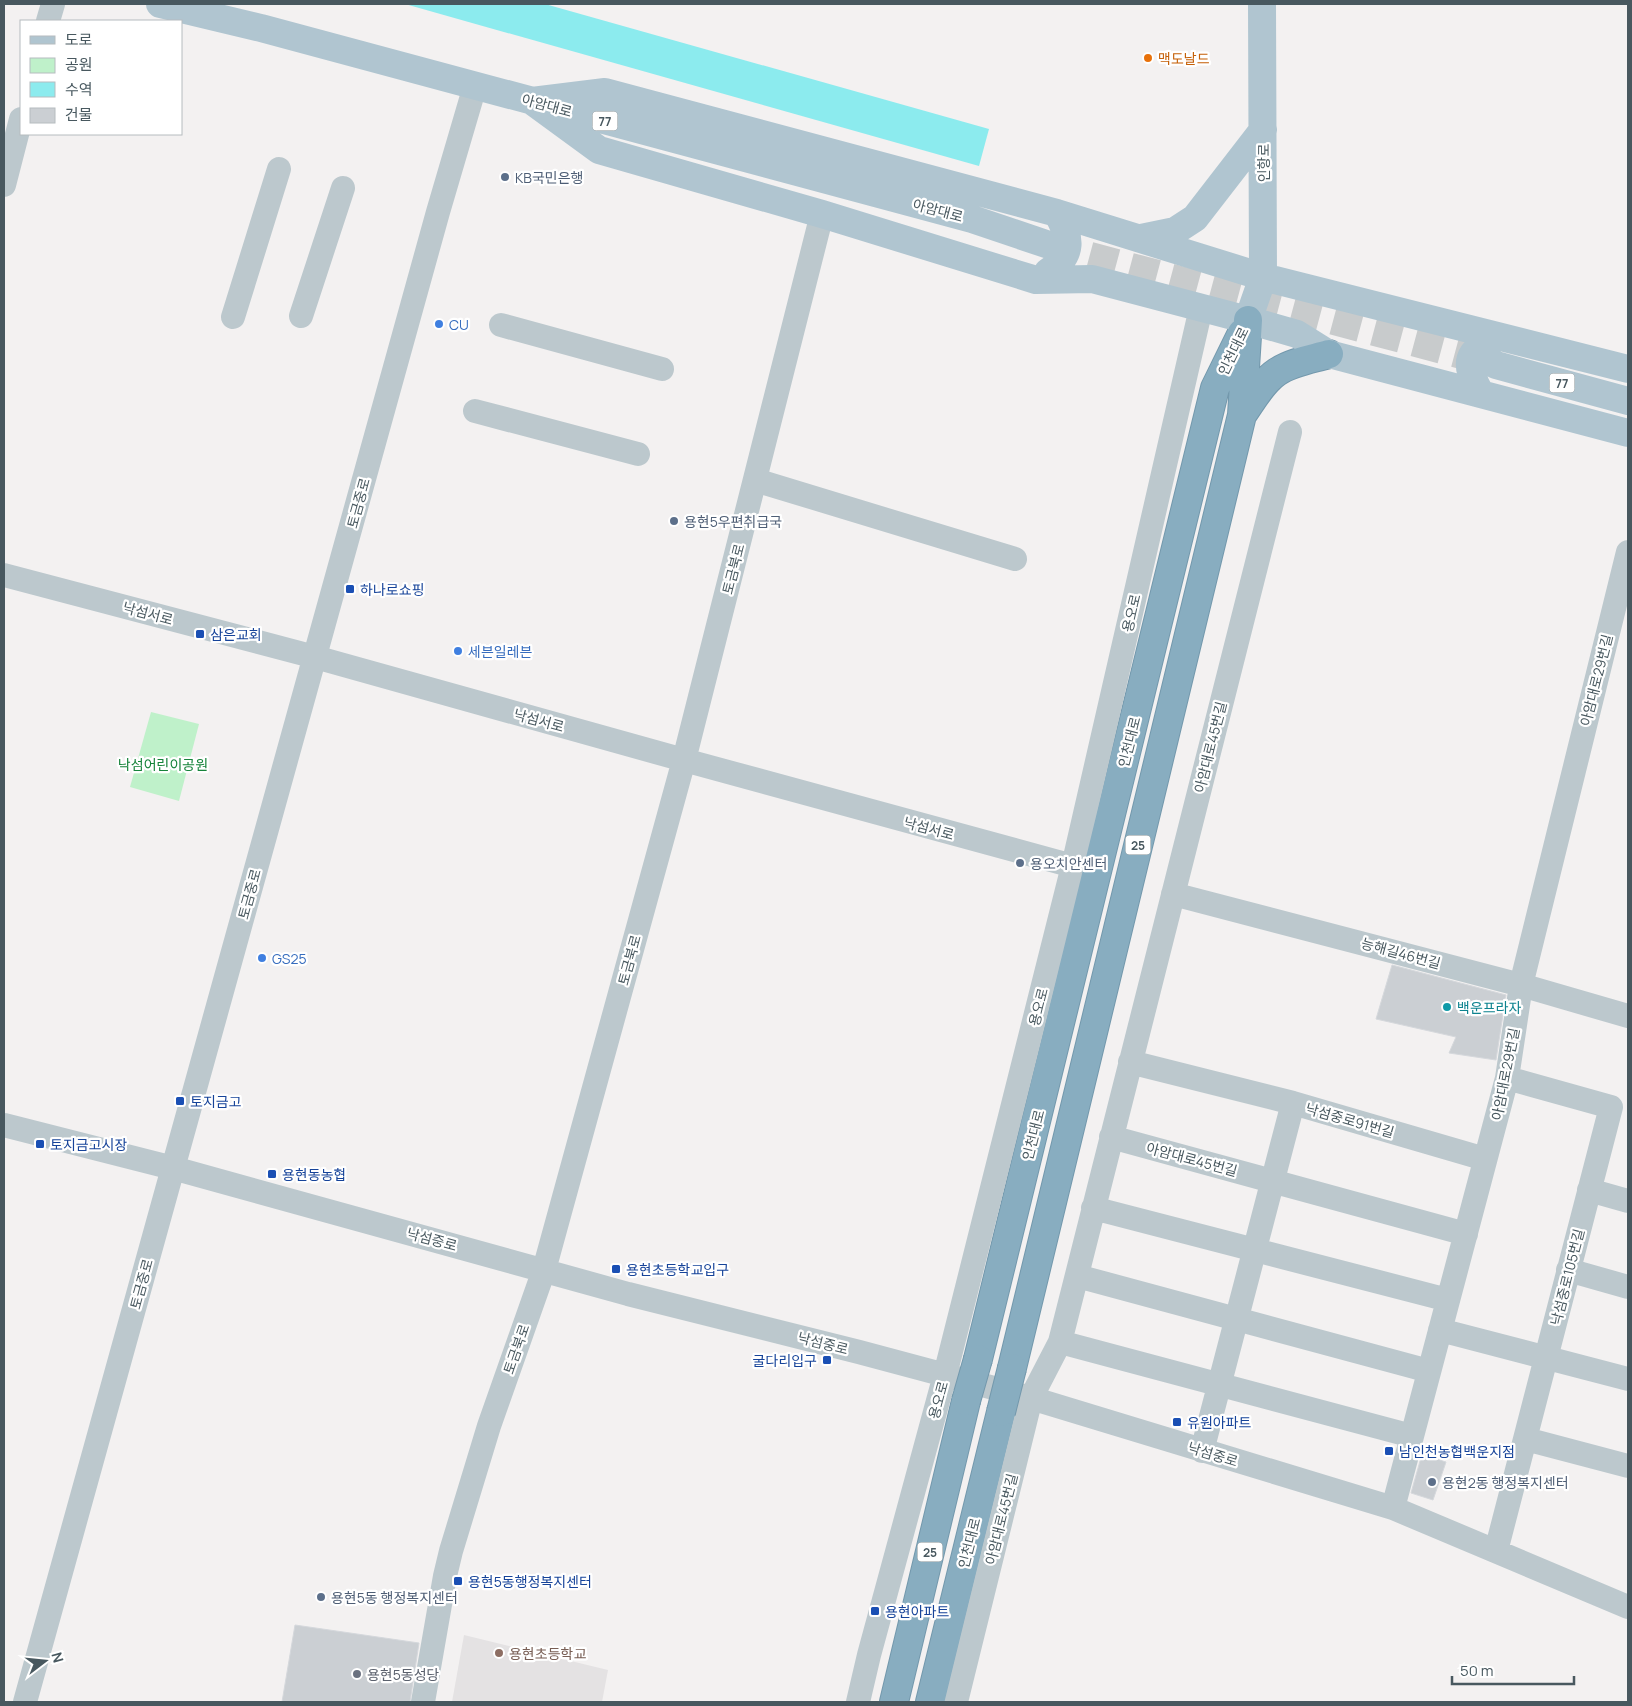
<svg xmlns="http://www.w3.org/2000/svg" width="1632" height="1706" font-family="Manrope,'Noto Sans KR',sans-serif">
	<style>
		.education { fill: #e4e2e3 }
		.green { fill: #bff1ca }
		.water { fill: #8cebee }
		.building { fill: #cbcfd3; stroke: #d5d8dc }
		.lines { fill: none; stroke-linecap: round; stroke-linejoin: round }
		.major-tunnel { stroke: #c8cbcc; stroke-width: 28; stroke-dasharray: 28 14; stroke-linecap: butt }
		.highway-casing { stroke: #7398ac; stroke-width: 30 }
		.minor { stroke: #bcc8cd; stroke-width: 24 }
		.major { stroke: #b0c5d0; stroke-width: 28 }
		.highway { stroke: #88adc0; stroke-width: 28 }
		.highway-bridge-casing { stroke: #7398ac; stroke-width: 30; stroke-linecap: butt }
		.highway-bridge { stroke: #88adc0; stroke-width: 28 }
		.food-dot { fill: #e8710a; stroke: #fff; stroke-width: 2 }
		.service-dot { fill: #5c6f8a; stroke: #fff; stroke-width: 2 }
		.shop-dot { fill: #3f7fe0; stroke: #fff; stroke-width: 2 }
		.transit-dot { fill: #1a4fb4; stroke: #fff; stroke-width: 2 }
		.culture-dot { fill: #0f9aa8; stroke: #fff; stroke-width: 2 }
		.education-dot { fill: #8d6e63; stroke: #fff; stroke-width: 2 }
		.worship-dot { fill: #6b7280; stroke: #fff; stroke-width: 2 }
		.labels { text-anchor: middle; dominant-baseline: central; stroke-width: 4.5; stroke-linejoin: round; paint-order: stroke }
		.shield { fill: #fff; stroke: #7f8a8f; stroke-width: 1 }
		.shield-label { font-size: 12px; font-weight: bold; fill: #48585f }
		.food-label { font-size: 14px; fill: #c56008; stroke: #fff; text-anchor: start }
		.street-label { font-size: 14px; fill: #48585f; stroke: #fff }
		.service-label { font-size: 14px; fill: #4e5e75; stroke: #fff; text-anchor: start }
		.shop-label { font-size: 14px; fill: #366cbe; stroke: #fff; text-anchor: start }
		.transit-label { font-size: 14px; fill: #164399; stroke: #fff; text-anchor: start }
		.park-label { font-size: 14px; fill: #16833a; stroke: #fff }
		.culture-label { font-size: 14px; fill: #0d838f; stroke: #fff; text-anchor: start }
		.education-label { font-size: 14px; fill: #785e54; stroke: #fff; text-anchor: start }
		.worship-label { font-size: 14px; fill: #5b616d; stroke: #fff; text-anchor: start }
	</style>
	<rect width="100%" height="100%" fill="#f3f1f1"/>
	<!-- education -->
	<path class="education" d="M464,1635L608,1670L602,1702H452Z"/>
	<!-- green -->
	<path class="green" d="M151,712L199,724L179,801L130,787Z"/>
	<!-- water -->
	<path class="water" d="M405,4H545L989,129L979,166Z"/>
	<!-- building -->
	<path class="building" d="M1392,965L1506,995L1496,1060L1449,1053L1456,1037L1376,1019Z
		M1422,1454L1446,1462L1433,1500L1411,1493Z
		M295,1625L419,1643L410,1702H282Z"/>
	<g class="lines">
		<!-- major-tunnel -->
		<path class="major-tunnel" d="M1049,245L1495,364"/>
		<!-- highway casing -->
		<g class="highway-casing">
			<path id="highway" d="M1242,415C1252,401 1262,382 1277,372C1292,362 1312,359 1329,354
				M978,1359L1215,388L1242,333
				M1012,1368L1242,415L1248,320
				M894,1702L966,1401
				M930,1702L1001,1412"/>
		</g>
		<!-- minor -->
		<path class="minor" d="M48,21L53,4
			M4,185L21,119
			M301,316L343,188
			M233,317L279,169
			M501,325L662,369
			M475,411L638,454
			M755,480L1015,559
			M4,575L315,657L684,760L1073,866
			M1173,894L1521,985L1628,1016
			M1130,1062L1293,1103L1485,1159
			M4,1125L173,1168L628,1294L859,1352L1031,1398L1393,1508L1628,1607
			M1111,1137L1466,1234
			M1589,1190L1628,1201
			M1093,1208L1448,1300
			M1568,1270L1628,1287
			M1077,1276L1429,1371
			M1440,1330L1628,1379
			M1060,1342L1412,1436
			M1526,1439L1628,1466
			M1202,1451L1293,1103
			M1393,1508L1507,1078L1521,985L1628,552
			M1496,1551L1611,1107L1507,1078
			M25,1702L438,212L475,86
			M423,1702L445,1576L451,1551L489,1426L544,1270L684,760L822,214
			M858,1702L869,1655L945,1375L1073,866L1201,308
			M956,1702L1031,1398L1060,1342L1290,432"/>
		<!-- major -->
		<path class="major" d="M160,4L261,28L972,219L1049,245
			M532,101L599,150L822,214L1036,280L1092,279L1248,320L1297,334L1329,354L1628,433
			M532,101L605,92L1057,213L1263,277L1628,369
			M1141,238L1175,231L1195,218L1263,130
			M1048,272C1074,255 1071,237 1057,213
			M1248,320L1263,277L1262,4
			M1496,365L1628,401
			M1481,394C1463,363 1465,351 1499,337"/>
		<!-- highway -->
		<use href="#highway" class="highway"/>
		<!-- highway-bridge casing -->
		<g class="highway-bridge-casing">
			<path id="highway-bridge" d="M966,1401L978,1359
				M1001,1412L1012,1368"/>
		</g>
		<!-- highway-bridge -->
		<use href="#highway-bridge" class="highway-bridge"/>
	</g>
	<!-- markers -->
	<circle class="food-dot" cx="1148" cy="58" r="5"/>
	<g class="service-dot">
		<circle cx="505" cy="177" r="5"/>
		<circle cx="674" cy="521" r="5"/>
		<circle cx="1020" cy="863" r="5"/>
		<circle cx="1432" cy="1482" r="5"/>
		<circle cx="321" cy="1597" r="5"/>
	</g>
	<g class="shop-dot">
		<circle cx="439" cy="324" r="5"/>
		<circle cx="458" cy="651" r="5"/>
		<circle cx="262" cy="958" r="5"/>
	</g>
	<g class="transit-dot">
		<rect x="345" y="584" width="10" height="10" rx="2.5"/>
		<rect x="195" y="629" width="10" height="10" rx="2.5"/>
		<rect x="175" y="1096" width="10" height="10" rx="2.5"/>
		<rect x="35" y="1139" width="10" height="10" rx="2.5"/>
		<rect x="267" y="1169" width="10" height="10" rx="2.5"/>
		<rect x="611" y="1264" width="10" height="10" rx="2.5"/>
		<rect x="822" y="1355" width="10" height="10" rx="2.5"/>
		<rect x="1172" y="1417" width="10" height="10" rx="2.5"/>
		<rect x="1384" y="1446" width="10" height="10" rx="2.5"/>
		<rect x="453" y="1576" width="10" height="10" rx="2.5"/>
		<rect x="870" y="1606" width="10" height="10" rx="2.5"/>
	</g>
	<circle class="culture-dot" cx="1447" cy="1007" r="5"/>
	<circle class="education-dot" cx="499" cy="1653" r="5"/>
	<circle class="worship-dot" cx="357" cy="1674" r="5"/>
	<g class="labels">
		<!-- shield labels -->
		<g class="shield">
			<rect x="592.5" y="111.5" width="25" height="19" rx="4"/>
			<rect x="1549.5" y="373.5" width="25" height="19" rx="4"/>
			<rect x="1125.5" y="835.5" width="25" height="19" rx="4"/>
			<rect x="917.5" y="1542.5" width="25" height="19" rx="4"/>
		</g>
		<g class="shield-label">
			<text x="605" y="121">77</text>
			<text x="1562" y="383">77</text>
			<text x="1138" y="845">25</text>
			<text x="930" y="1552">25</text>
		</g>
		<!-- food labels -->
		<g class="food-label">
			<text x="1158" y="58">맥도날드</text>
		</g>
		<!-- street labels -->
		<g class="street-label">
			<text transform="translate(547 105) rotate(15)">아암대로</text>
			<text transform="translate(1263 163) rotate(-90)">인항로</text>
			<text transform="translate(938 210) rotate(15)">아암대로</text>
			<text transform="translate(1233 351) rotate(-64)">인천대로</text>
			<text transform="translate(358 503) rotate(-75)">토금중로</text>
			<text transform="translate(733 569) rotate(-76)">토금북로</text>
			<text transform="translate(148 613) rotate(15)">낙섬서로</text>
			<text transform="translate(1131 613) rotate(-77)">용오로</text>
			<text transform="translate(1596 680) rotate(-76)">아암대로29번길</text>
			<text transform="translate(539 720) rotate(15)">낙섬서로</text>
			<text transform="translate(1129 742) rotate(-76)">인천대로</text>
			<text transform="translate(1210 747) rotate(-76)">아암대로45번길</text>
			<text transform="translate(929 828) rotate(15)">낙섬서로</text>
			<text transform="translate(249 894) rotate(-75)">토금중로</text>
			<text transform="translate(1401 953) rotate(15)">능해길46번길</text>
			<text transform="translate(629 960) rotate(-75)">토금북로</text>
			<text transform="translate(1038 1007) rotate(-76)">용오로</text>
			<text transform="translate(1505 1074) rotate(-79)">아암대로29번길</text>
			<text transform="translate(1350 1120) rotate(16)">낙섬중로91번길</text>
			<text transform="translate(1033 1135) rotate(-76)">인천대로</text>
			<text transform="translate(1192 1159) rotate(15)">아암대로45번길</text>
			<text transform="translate(432 1239) rotate(15)">낙섬중로</text>
			<text transform="translate(1567 1277) rotate(-76)">낙섬중로105번길</text>
			<text transform="translate(141 1284) rotate(-75)">토금중로</text>
			<text transform="translate(823 1343) rotate(14)">낙섬중로</text>
			<text transform="translate(516 1349) rotate(-71)">토금북로</text>
			<text transform="translate(938 1400) rotate(-75)">용오로</text>
			<text transform="translate(1213 1454) rotate(17)">낙섬중로</text>
			<text transform="translate(1001 1519) rotate(-76)">아암대로45번길</text>
			<text transform="translate(969 1543) rotate(-76)">인천대로</text>
		</g>
		<!-- service labels -->
		<g class="service-label">
			<text x="515" y="177">KB국민은행</text>
			<text x="684" y="521">용현5우편취급국</text>
			<text x="1030" y="863">용오치안센터</text>
			<text x="1442" y="1482">용현2동 행정복지센터</text>
			<text x="331" y="1597">용현5동 행정복지센터</text>
		</g>
		<!-- shop labels -->
		<g class="shop-label">
			<text x="449" y="324">CU</text>
			<text x="468" y="651">세븐일레븐</text>
			<text x="272" y="958">GS25</text>
		</g>
		<!-- transit labels -->
		<g class="transit-label">
			<text x="360" y="589">하나로쇼핑</text>
			<text x="210" y="634">삼은교회</text>
			<text x="190" y="1101">토지금고</text>
			<text x="50" y="1144">토지금고시장</text>
			<text x="282" y="1174">용현동농협</text>
			<text x="626" y="1269">용현초등학교입구</text>
			<text x="817" y="1360" text-anchor="end">굴다리입구</text>
			<text x="1187" y="1422">유원아파트</text>
			<text x="1399" y="1451">남인천농협백운지점</text>
			<text x="468" y="1581">용현5동행정복지센터</text>
			<text x="885" y="1611">용현아파트</text>
		</g>
		<!-- park labels -->
		<g class="park-label">
			<text x="163" y="764">낙섬어린이공원</text>
		</g>
		<!-- culture labels -->
		<g class="culture-label">
			<text x="1457" y="1007">백운프라자</text>
		</g>
		<!-- education labels -->
		<g class="education-label">
			<text x="509" y="1653">용현초등학교</text>
		</g>
		<!-- worship labels -->
		<g class="worship-label">
			<text x="367" y="1674">용현5동성당</text>
		</g>
	</g>
	<!-- border -->
	<rect width="1632" height="1706" fill="none" stroke="#48585f" stroke-width="10"/>
	<!-- legend -->
	<rect x="20" y="20" width="162" height="115" fill="#ffffff" stroke="#b6bcbf"/>
	<rect x="30" y="36" width="25" height="8" fill="#b0c5d0" stroke="#b6bcbf"/>
	<text x="65" y="45" font-size="15" fill="#48585f">도로</text>
	<rect x="30" y="58" width="25" height="15" fill="#bff1ca" stroke="#b6bcbf"/>
	<text x="65" y="70" font-size="15" fill="#48585f">공원</text>
	<rect x="30" y="82" width="25" height="15" fill="#8cebee" stroke="#b6bcbf"/>
	<text x="65" y="95" font-size="15" fill="#48585f">수역</text>
	<rect x="30" y="108" width="25" height="15" fill="#cbcfd3" stroke="#b6bcbf"/>
	<text x="65" y="120" font-size="15" fill="#48585f">건물</text>
	<!-- north arrow -->
	<g transform="translate(45 1661) rotate(74)" stroke="#ffffff" stroke-width="4" paint-order="stroke">
	<path d="M0-4L9 19L0 12L-9 19Z" fill="#48585f"/>
	<text y="-8" font-size="14" font-weight="bold" text-anchor="middle" fill="#48585f">N</text>
	</g>
	<!-- scale -->
	<path d="M1452 1676v8h122v-8" fill="none" stroke="#48585f" stroke-width="2.5"/>
	<text x="1460" y="1676" font-size="15" fill="#48585f" stroke="#ffffff" stroke-width="4" paint-order="stroke">50 m</text>
</svg>
